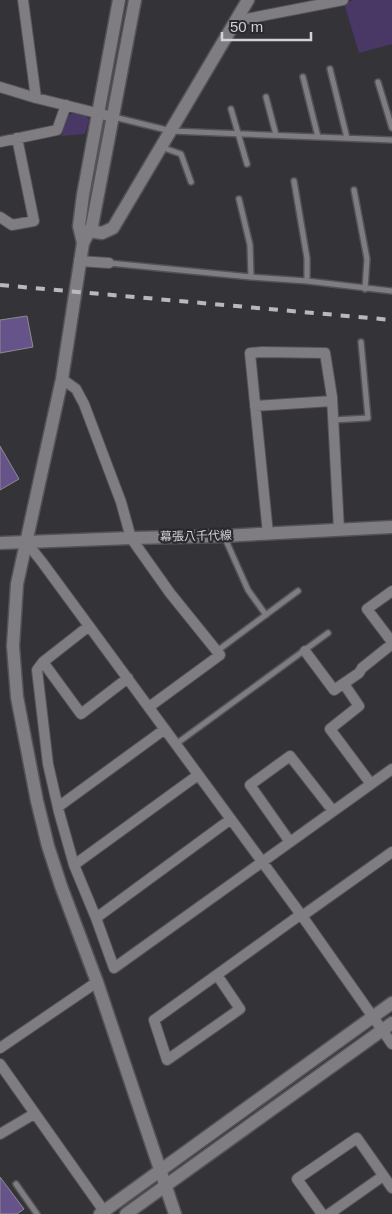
<svg xmlns="http://www.w3.org/2000/svg" width="392" height="1214" font-family="Arial,'Noto Sans JP',sans-serif">
	<style>
		.green { fill: #493866 }
		.building { fill: #665389; stroke: #8c8b90 }
		.lines { fill: none; stroke-linecap: round; stroke-linejoin: round }
		.service-casing { stroke: #535255; stroke-width: 8 }
		.minor-casing { stroke: #535255; stroke-width: 12 }
		.tertiary-casing { stroke: #535255; stroke-width: 15 }
		.secondary-casing { stroke: #535255; stroke-width: 15 }
		.service { stroke: #7f7d82; stroke-width: 5 }
		.minor { stroke: #7f7d82; stroke-width: 10 }
		.tertiary { stroke: #7f7d82; stroke-width: 12 }
		.secondary { stroke: #7f7d82; stroke-width: 12 }
		.rail { stroke: #b9b8bb; stroke-width: 4; stroke-dasharray: 9 9; stroke-linecap: butt }
		.labels { text-anchor: middle; dominant-baseline: central; stroke-width: 4.5; stroke-linejoin: round; paint-order: stroke }
		.street-label { font-size: 12px; fill: #d2d2d4; stroke: #2a292d }
	</style>
	<rect width="100%" height="100%" fill="#343337"/>
	<!-- green -->
	<path class="green" d="M354,0H392V44L359,53L344,3Z
		M73,113L85,114L89,120L85,134L61,136L68,116Z"/>
	<!-- building -->
	<path class="building" d="M27,316L33,347L0,353V320Z
		M0,446L19,479L0,490Z
		M0,1177L24,1209L17,1214H0Z"/>
	<g class="lines">
		<!-- service casing -->
		<g class="service-casing">
			<path id="service" d="M330,69L347,138
				M303,77L318,137
				M378,82L392,128
				M266,97L276,135
				M231,109L247,164
				M114,117L171,131L392,140
				M161,147L181,154L191,182
				M294,181L307,258V281
				M354,190L367,259L365,289
				M239,199L250,245L251,277
				M109,263L251,277L307,281L392,291
				M333,420L368,418L361,342
				M224,536L248,590L266,615
				M217,651L298,591
				M176,744L328,633
				M16,1184L37,1214"/>
		</g>
		<!-- minor casing -->
		<g class="minor-casing">
			<path id="minor" d="M23,0L36,98
				M236,21L343,0
				M0,87L36,98L113,117
				M0,142L57,130L66,105
				M0,217L12,225L34,221L17,138
				M79,261L109,263
				M62,379L76,389L84,404L121,502L131,538L170,593L220,655L149,707
				M255,406L332,401
				M268,534L250,353L262,352L325,353L332,397L339,530
				M26,542L42,562L302,916L392,1044
				M392,591L367,609L392,642
				M89,626L43,662L37,670L48,764L59,812L74,865L96,918L114,968L392,769
				M305,651L334,690L359,673L362,668L392,644
				M43,662L81,714L128,678
				M344,684L359,706L330,729L371,784
				M58,807L165,729
				M290,842L250,785L290,756L333,811
				M74,865L198,775
				M302,916L392,852
				M96,918L231,819
				M217,975L240,1009L167,1060L154,1020L300,915
				M0,1048L97,982
				M0,1064L106,1214
				M0,1134L34,1114
				M322,1214L297,1179L357,1138L392,1188
				M329,1214L383,1176"/>
		</g>
		<!-- tertiary casing -->
		<g class="tertiary-casing">
			<path id="tertiary" d="M135,0L92,226L83,243L62,379L17,584L13,646L17,697L37,801L48,846L61,886L97,982L175,1214
				M89,231L102,233L113,228L248,0
				M83,243L79,226L83,195L119,0
				M100,1214L392,1003
				M126,1214L392,1023"/>
		</g>
		<!-- secondary casing -->
		<g class="secondary-casing">
			<path id="secondary" d="M0,543L131,538L223,536L392,527"/>
		</g>
		<!-- service -->
		<use href="#service" class="service"/>
		<!-- minor -->
		<use href="#minor" class="minor"/>
		<!-- tertiary -->
		<use href="#tertiary" class="tertiary"/>
		<!-- secondary -->
		<use href="#secondary" class="secondary"/>
		<!-- rail -->
		<path class="rail" d="M0,285L392,320"/>
	</g>
	<g class="labels">
		<!-- street labels -->
		<g class="street-label">
			<text transform="translate(196 536) rotate(-1)">幕張八千代線</text>
		</g>
	</g>
	<!-- scale -->
	<path d="M222 32v8h89v-8" fill="none" stroke="#d2d2d4" stroke-width="2.5"/>
	<text x="230" y="32" font-size="15" fill="#d2d2d4" stroke="#2a292d" stroke-width="4" paint-order="stroke">50 m</text>
</svg>
